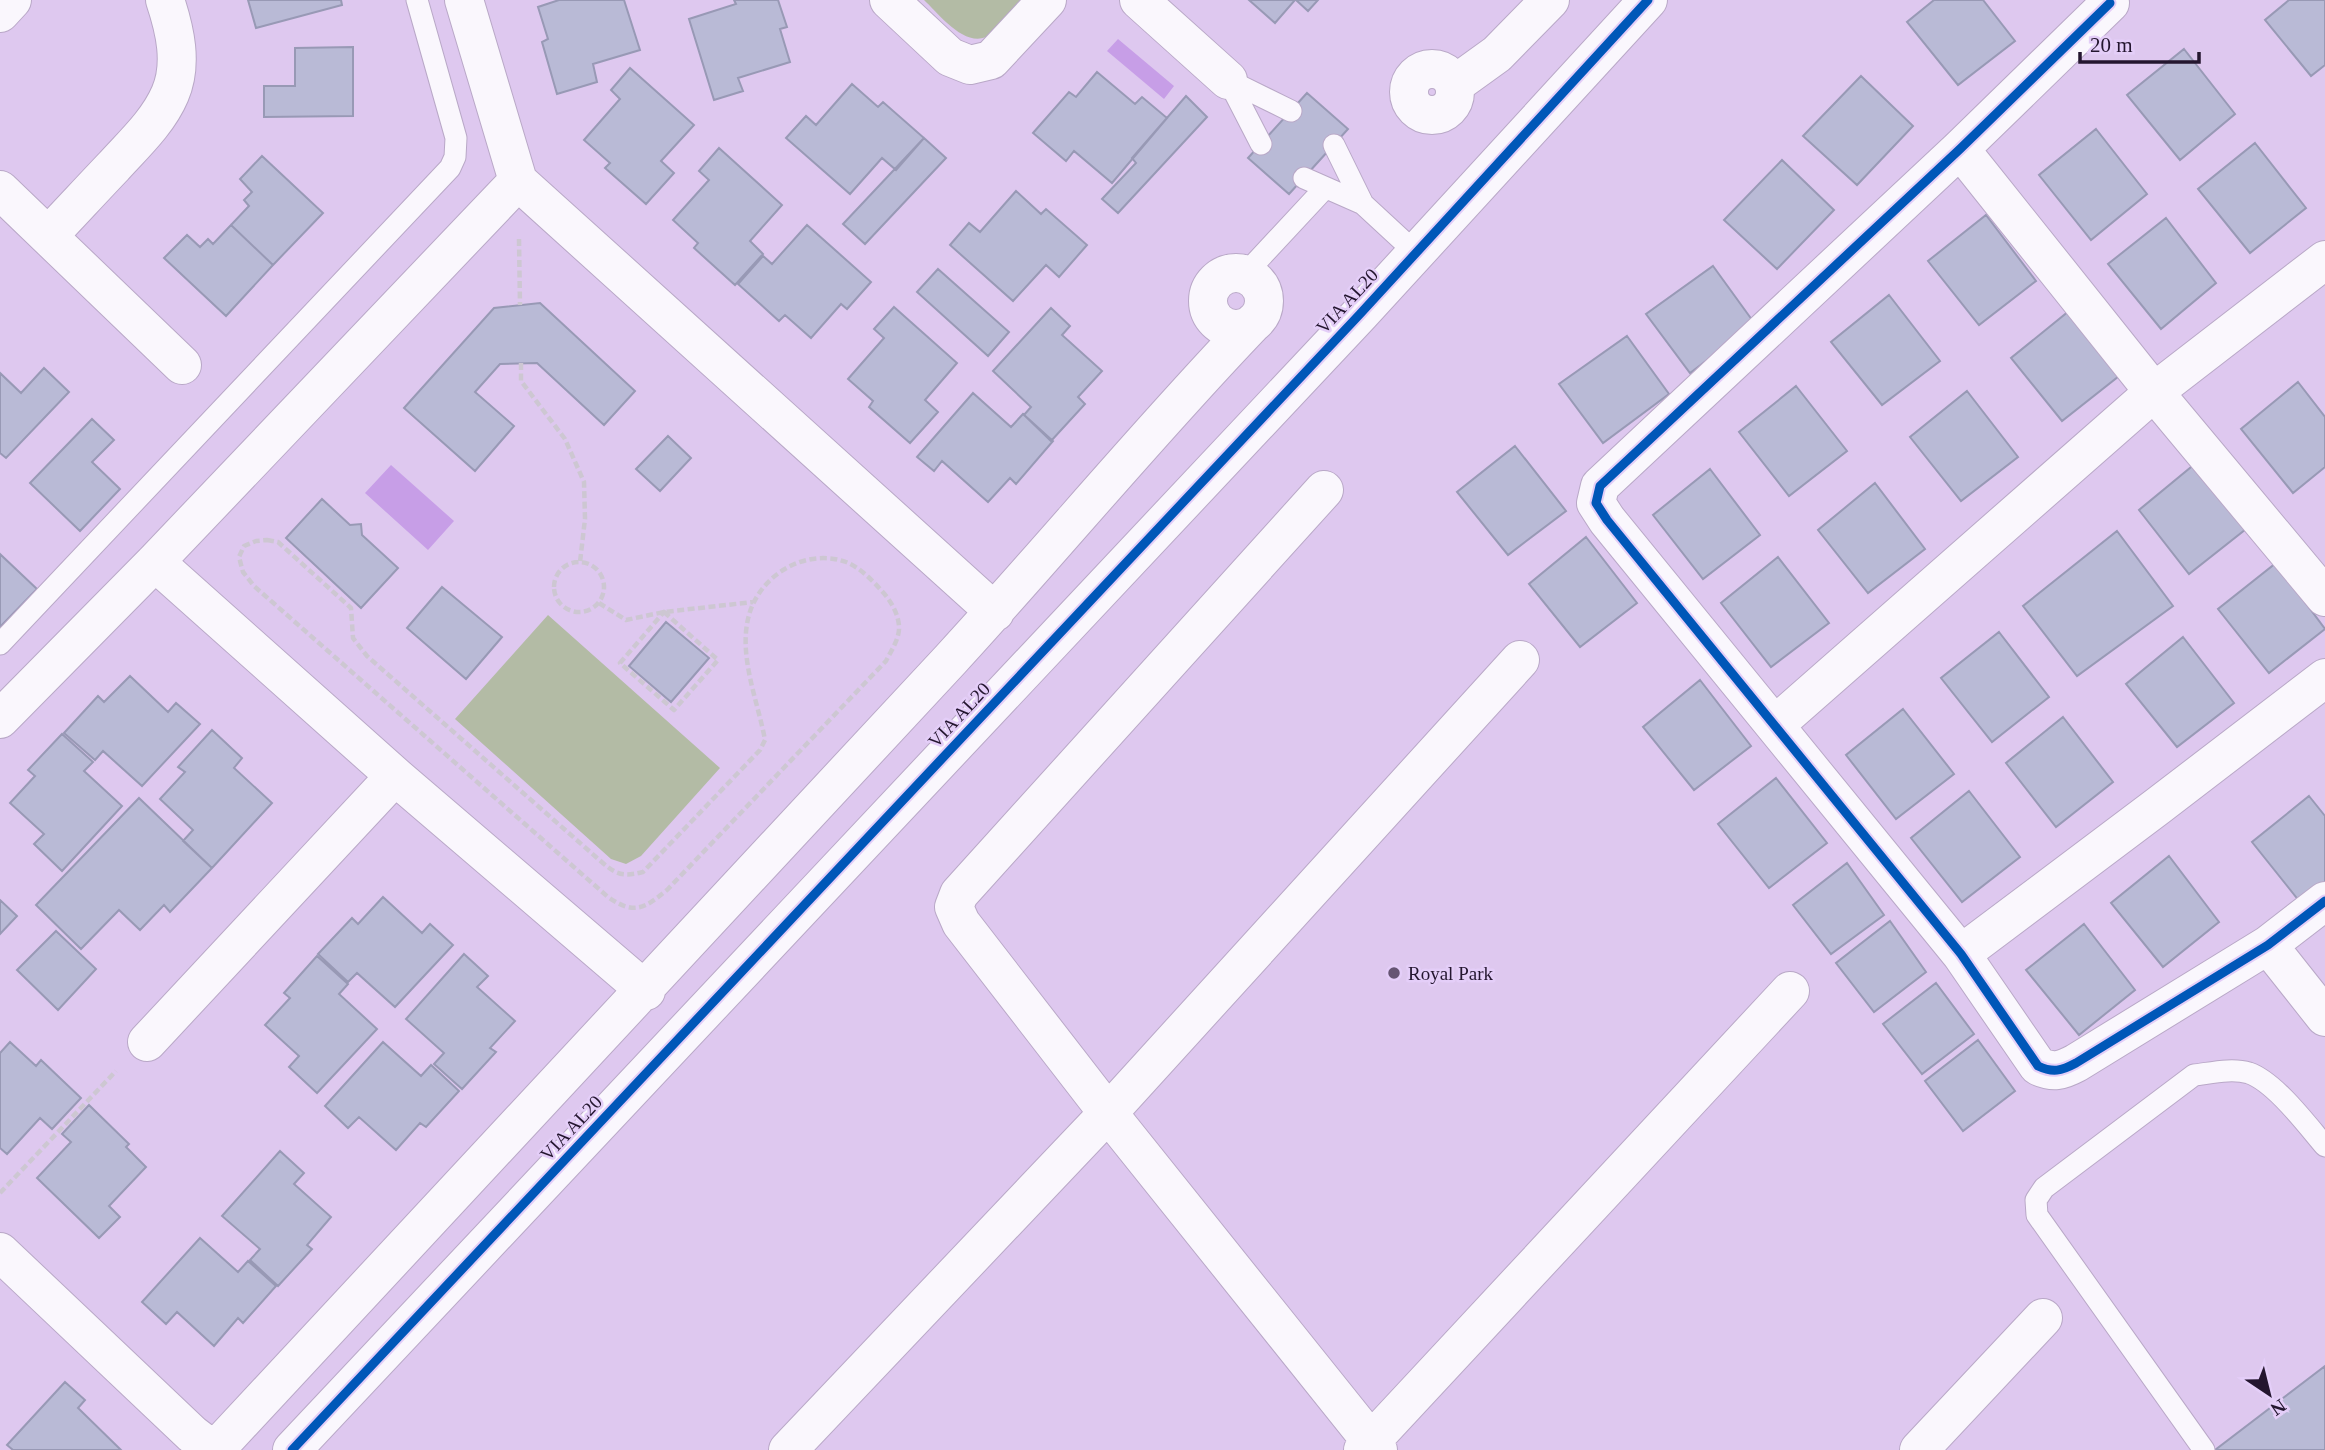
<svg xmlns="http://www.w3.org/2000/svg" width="2325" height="1450" font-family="Georgia,serif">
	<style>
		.green { fill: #b3bba5 }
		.water { fill: #c79ee7 }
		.building { fill: #b9bad6; stroke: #9899b5; stroke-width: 2 }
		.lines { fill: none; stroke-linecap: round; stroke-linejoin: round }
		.lane-casing { stroke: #b9a8c7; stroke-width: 23 }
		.street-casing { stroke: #b9a8c7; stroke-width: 40 }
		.secondary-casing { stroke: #b9a8c7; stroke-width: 40 }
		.path { stroke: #cdc7d2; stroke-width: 4.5; stroke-dasharray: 7 3.5; stroke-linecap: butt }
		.lane { stroke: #faf7fd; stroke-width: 21 }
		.street { stroke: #faf7fd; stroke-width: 38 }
		.secondary { stroke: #faf7fd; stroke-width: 38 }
		.cycleway-casing { stroke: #e4cef8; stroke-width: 13 }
		.cycleway { stroke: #0057b8; stroke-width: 9 }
		.poi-dot { fill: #655472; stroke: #e4cef8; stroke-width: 2.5 }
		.labels { text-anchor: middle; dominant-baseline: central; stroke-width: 5; stroke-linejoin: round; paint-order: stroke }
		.street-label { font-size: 19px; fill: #24162f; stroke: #e4cef8 }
		.poi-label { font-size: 19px; fill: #24162f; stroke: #e4cef8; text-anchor: start }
	</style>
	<rect width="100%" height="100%" fill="#dec8ef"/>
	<!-- green -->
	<path class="green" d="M924,0H1023C1013,11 1004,24 993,33C968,53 940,15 924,0Z
		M548,615L720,768L641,856L626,864L611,859L455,719Z"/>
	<!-- water -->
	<path class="water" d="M1118,39L1174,86L1164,99L1107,51Z
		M391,465L454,521L428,550L365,493Z"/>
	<!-- building -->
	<path class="building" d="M248,0H341L342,5L256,28Z
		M559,0H624L640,50L593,64L597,82L557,94L542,42L548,39L538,7Z
		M734,0H778L787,27L780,29L790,62L738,78L743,91L714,100L689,19L736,4Z
		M1249,0H1295L1275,23Z
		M1296,0H1318L1308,11Z
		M1934,0H1983L2015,41L1958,85L1907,22Z
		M2289,0H2325V65L2311,76L2265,20Z
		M353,47V116L264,117V86H295V48Z
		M2184,49L2235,114L2180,160L2127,95Z
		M630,68L694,125L661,161L674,173L646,204L605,168L610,163L584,140L620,99L611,90Z
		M1097,72L1135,104L1142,97L1167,118L1112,183L1074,151L1066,161L1033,133L1069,92L1076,97Z
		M1861,76L1913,126L1857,185L1803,136Z
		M852,84L878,107L883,102L924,138L896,170L882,158L850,194L786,138L806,116L816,125Z
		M1307,93L1348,129L1289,194L1248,158Z
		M1186,96L1207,117L1118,213L1102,199L1136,163L1132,158Z
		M2096,129L2147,194L2091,240L2039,175Z
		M924,138L946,158L865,244L843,224Z
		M2255,143L2306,208L2250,253L2198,189Z
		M719,148L782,205L750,241L763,254L735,285L694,248L698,243L673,220L709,180L699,171Z
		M262,156L323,213L273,265L231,225L249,206L244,200L252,192L240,179Z
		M1782,160L1834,210L1777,269L1724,220Z
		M1016,191L1041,214L1046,209L1087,245L1059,277L1046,265L1013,301L950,245L969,223L980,232Z
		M1986,215L2036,281L1979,325L1928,261Z
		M2166,218L2216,283L2161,329L2108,264Z
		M231,225L273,265L226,316L164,258L187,235L200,247L208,239L213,244Z
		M807,225L871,282L847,309L841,304L811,338L785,315L779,321L738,284L763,256L772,264Z
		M1713,266L1755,324L1690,373L1646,314Z
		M938,269L1009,332L988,356L917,292Z
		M1889,295L1940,361L1882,405L1831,342Z
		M540,303L635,391L604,425L537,363L500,364L475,392L514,426L475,471L404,408L494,308Z
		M894,307L957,363L925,400L938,412L910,443L869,407L873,401L848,379L884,338L874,329Z
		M1051,308L1070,326L1062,335L1102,371L1078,397L1085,404L1051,441L1024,415L1031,407L993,371Z
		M2069,311L2119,376L2062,421L2011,358Z
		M1627,336L1669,394L1603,443L1559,384Z
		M44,368L69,392L6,458L0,453V373L21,393Z
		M2298,382L2325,417V467L2293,493L2241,429Z
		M1796,386L1847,451L1789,496L1739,432Z
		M1967,391L2018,457L1961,501L1910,437Z
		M973,393L1011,427L1023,414L1053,441L1016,484L1010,478L988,502L942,461L934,471L917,457Z
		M92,419L114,440L92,462L120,489L80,531L30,483Z
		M668,436L691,458L660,491L636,469Z
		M1515,446L1566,511L1508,555L1457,492Z
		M2196,463L2246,529L2189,574L2139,510Z
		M1710,469L1760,535L1703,579L1653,515Z
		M1875,483L1925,549L1868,593L1818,530Z
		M322,499L350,525L361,524L362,535L398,568L361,608L286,538Z
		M2117,531L2173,606L2077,676L2023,606Z
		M1586,537L1637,603L1580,647L1529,584Z
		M0,554L37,589L0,627Z
		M1778,557L1829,623L1771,667L1721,603Z
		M2276,563L2325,629L2269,673L2218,609Z
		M442,587L502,637L466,679L407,628Z
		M666,622L709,658L671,702L629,666Z
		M1999,632L2049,697L1992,742L1941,678Z
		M2183,637L2234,703L2177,747L2126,684Z
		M130,676L168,712L176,703L200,724L142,786L103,751L95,760L64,733L98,696L104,702Z
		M1700,680L1751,746L1694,790L1643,727Z
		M1903,709L1954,774L1896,819L1846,755Z
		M2063,717L2113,782L2056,827L2006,763Z
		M212,730L242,758L234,768L272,803L212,868L183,841L193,830L160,799L185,772L178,767Z
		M62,734L93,762L84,771L122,806L62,871L34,844L44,834L10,803L35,776L28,770Z
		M1776,778L1827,843L1769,888L1718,824Z
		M1969,791L2020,857L1962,902L1911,838Z
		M2309,796L2325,816V890L2304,907L2252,842Z
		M139,798L212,868L170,912L164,905L140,930L119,910L81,949L36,905Z
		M2169,856L2219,922L2163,967L2111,903Z
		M1847,863L1884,915L1831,954L1793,905Z
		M383,897L422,933L430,924L453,945L395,1007L357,973L348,982L318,954L352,918L358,924Z
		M0,900L17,916L0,934Z
		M1890,921L1926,972L1874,1012L1836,963Z
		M2084,924L2135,990L2079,1035L2026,970Z
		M56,931L96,969L58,1010L17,970Z
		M464,954L488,976L477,987L515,1021L490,1048L496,1052L462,1089L434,1064L444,1053L406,1019Z
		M317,956L348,984L339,994L377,1029L317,1093L289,1067L299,1056L265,1025L290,998L284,993Z
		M1936,983L1974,1034L1922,1074L1883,1024Z
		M1978,1040L2015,1091L1963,1131L1925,1081Z
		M10,1042L36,1066L41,1060L81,1098L52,1129L40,1118L7,1154L0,1148V1053Z
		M383,1042L421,1076L431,1065L459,1091L426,1127L420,1123L396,1150L359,1117L348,1128L325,1106Z
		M89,1105L129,1144L126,1147L146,1167L109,1206L120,1217L99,1238L37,1178L71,1142L62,1134Z
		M280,1151L304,1173L294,1184L331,1217L307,1245L312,1249L278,1286L250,1260L260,1249L222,1216Z
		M200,1238L238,1272L248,1261L276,1286L243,1323L238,1318L214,1346L177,1312L166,1324L142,1302Z
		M2325,1366V1450H2215Z
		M65,1382L85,1400L78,1408L121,1450H13L7,1445Z"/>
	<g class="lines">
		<!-- lane casing -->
		<g class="lane-casing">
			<path id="lane" d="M1228,80L1261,144
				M1228,80L1291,111
				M1334,145L1363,204
				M1304,178L1363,204L1416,253
				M1245,274L1325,188
				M0,644L450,168L455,157L456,138L417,0
				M2204,1450L2037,1215L2036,1200L2044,1188L2194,1075C2211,1073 2232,1068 2249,1073C2275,1082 2307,1125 2325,1146"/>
		</g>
		<!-- street casing -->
		<g class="street-casing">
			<path id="street" d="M464,0L518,181L995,612
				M889,0L950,57L970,65L991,60L1047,0
				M1139,0L1228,80
				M2110,3L1960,149L1600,486L1596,503L1607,520L1961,954L2038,1066C2053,1073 2061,1071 2076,1063L2268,945L2325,901
				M0,13L12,0
				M1409 92a23 23 0 1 1 46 0a23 23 0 1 1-46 0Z
				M1454,85L1497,54L1550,0
				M1960,149L2154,392L2325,597
				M0,190L182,365
				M48,236C70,213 92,189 114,166C134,144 158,122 170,94C183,64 175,30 165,0
				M1208 301a28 28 0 1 1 56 0a28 28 0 1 1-56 0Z
				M1324,490L959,894L954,907L961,923L1108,1113L1378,1450
				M155,562L395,776L646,991
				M0,719L155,562L518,181
				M1775,725L2154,392L2325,260
				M2268,945L2325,1017
				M1961,954L2158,806L2325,678
				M147,1042L395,776
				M0,1252L192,1434L213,1450
				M215,1450C462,1188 707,924 951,659C1053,548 1150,430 1255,321
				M788,1450L1108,1113L1520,660
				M1363,1450L1790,991
				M1919,1450L2043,1318"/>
		</g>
		<!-- secondary casing -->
		<g class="secondary-casing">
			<path id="secondary" d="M292,1450L1360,314L1648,0"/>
		</g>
		<!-- path -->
		<path class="path" d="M519,239L520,305
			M521,363V381L565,439L584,482L585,519L580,562
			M267,540L278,542L351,608L353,638L367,656L604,864C618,876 626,876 643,872L760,750L765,740C758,702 739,658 748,619C757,577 804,547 846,562C859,567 871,579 880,589C889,598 898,612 899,626C900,638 891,651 886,661L667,890C644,909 634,915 608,897L254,586L243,572L239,557L244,546L256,541Z
			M554 587a25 25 0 1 1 50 0a25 25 0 1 1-50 0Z
			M599,603L626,620L664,612L753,602
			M664,612L718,660L674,710L620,663Z
			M0,1193L116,1071"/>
		<!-- lane -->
		<use href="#lane" class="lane"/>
		<!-- street -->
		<use href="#street" class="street"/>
		<!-- secondary -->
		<use href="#secondary" class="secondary"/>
		<!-- cycleway casing -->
		<g class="cycleway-casing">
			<path id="cycleway" d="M2110,3L1960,149L1600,486L1596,503L1607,520L1961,954L2038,1066C2053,1073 2061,1071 2076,1063L2268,945L2325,901
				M292,1450L1360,314L1648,0"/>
		</g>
		<!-- cycleway -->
		<use href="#cycleway" class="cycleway"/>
	</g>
	<!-- markers -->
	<circle class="poi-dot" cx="1394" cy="973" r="7"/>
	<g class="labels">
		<!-- street labels -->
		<g class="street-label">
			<text transform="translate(1347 301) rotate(-47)">VIA AL20</text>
			<text transform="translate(959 715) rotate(-47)">VIA AL20</text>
			<text transform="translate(571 1128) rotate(-47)">VIA AL20</text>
		</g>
		<!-- poi labels -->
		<g class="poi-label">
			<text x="1408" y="973">Royal Park</text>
		</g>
	</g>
	<!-- north arrow -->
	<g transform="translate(2269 1394) rotate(145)" stroke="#e4cef8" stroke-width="5" paint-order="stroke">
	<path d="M0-5L12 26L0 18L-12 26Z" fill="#24162f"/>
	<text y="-10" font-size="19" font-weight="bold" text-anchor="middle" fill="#24162f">N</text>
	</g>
	<!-- scale -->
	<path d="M2080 52v10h119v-10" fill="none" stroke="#24162f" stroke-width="3.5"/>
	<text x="2090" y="52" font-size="21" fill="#24162f" stroke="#e4cef8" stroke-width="5" paint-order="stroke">20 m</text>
</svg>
